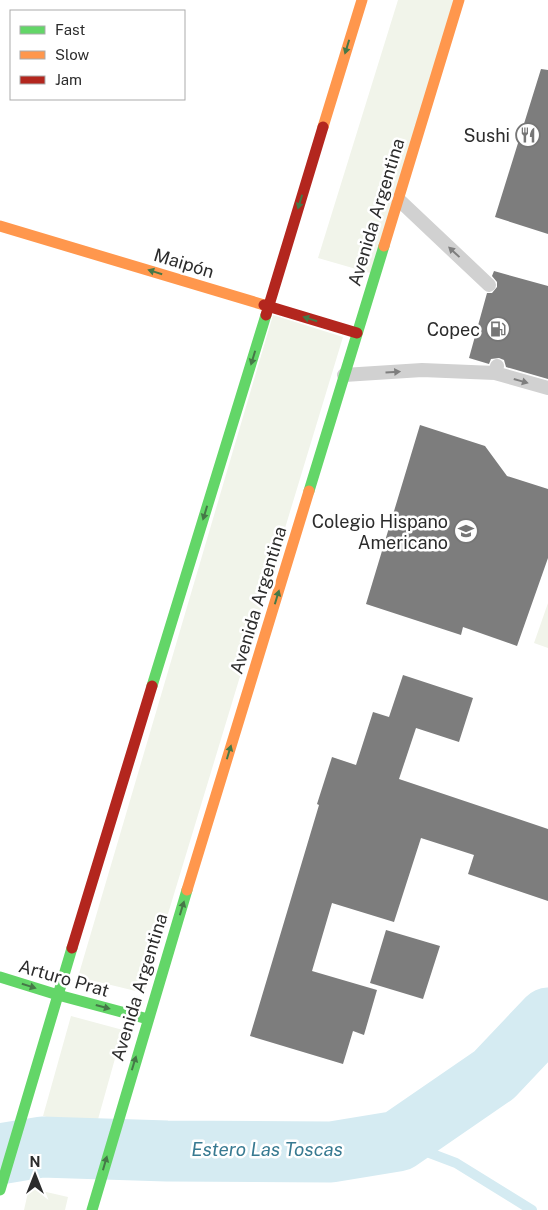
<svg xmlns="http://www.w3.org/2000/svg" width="548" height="1210" font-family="'Public Sans',sans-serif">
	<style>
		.green { fill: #f1f4ea }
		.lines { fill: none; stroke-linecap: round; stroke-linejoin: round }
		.stream { stroke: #d5ebf2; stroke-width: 10 }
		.river { stroke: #d5ebf2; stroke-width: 61 }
		.building { fill: #7d7d7d }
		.lane { stroke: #d1d1d1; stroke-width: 14 }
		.fast { stroke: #63d668; stroke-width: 11 }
		.slow { stroke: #ff974d; stroke-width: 11 }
		.jam { stroke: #b3261e; stroke-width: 11 }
		.oneway { fill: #457847 }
		.oneway2 { fill: #7e7e7e }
		.labels { text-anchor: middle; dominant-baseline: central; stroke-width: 5; stroke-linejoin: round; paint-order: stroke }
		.poi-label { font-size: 18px; fill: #2c2c2c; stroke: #fff; text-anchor: end }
		.street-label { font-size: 18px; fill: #2c2c2c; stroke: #fff }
		.water-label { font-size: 19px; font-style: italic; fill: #387a91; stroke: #fff }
	</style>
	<rect width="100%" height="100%" fill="#fff"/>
	<!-- green -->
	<path class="green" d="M398,0H464L377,275L318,258Z
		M273,315L343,337L144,993L78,977Z
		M548,603V648L534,643Z
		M71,1016L123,1030L95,1130L43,1116Z
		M29,1188L68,1197L65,1210H24Z"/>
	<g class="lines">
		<!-- stream -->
		<path class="stream" d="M398,1141L456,1163L532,1210"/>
		<!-- river -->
		<path class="river" d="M0,1154L42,1147L167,1151L331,1152L398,1141L494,1075L548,1018"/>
	</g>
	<!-- building -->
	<path class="building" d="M541,69L548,70V234L495,217Z
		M494,271L548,286V379L506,367L504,360L499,358L491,359L489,364L469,358L487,293H492L497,287V282L492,276Z
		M420,425L485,446L507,476L548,489V558L517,646L463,627L461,635L366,604Z
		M403,675L473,698L459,742L416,728L399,779L548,829V901L468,874L474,855L421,838L394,922L332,903L312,971L377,990L364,1035L353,1031L343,1064L250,1036L319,805L317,804L332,757L356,765L373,712L389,717Z
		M386,930L440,946L423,999L370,983Z"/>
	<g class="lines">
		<!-- lane -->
		<path class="lane" d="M398,199L489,285
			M495,373L548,388
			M344,375L422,370L495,373L497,366"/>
		<!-- fast -->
		<path class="fast" d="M309,491L384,246
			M152,686L266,315
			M0,977L58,995L148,1019
			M0,1190L72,948
			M92,1210L187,890"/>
		<!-- slow -->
		<path class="slow" d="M323,127L362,0
			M0,226L264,305
			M384,246L459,0
			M187,890L309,491"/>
		<!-- jam -->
		<path class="jam" d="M264,305L357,333
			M266,315L323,127
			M72,948L152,686"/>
	</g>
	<!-- one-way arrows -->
	<defs><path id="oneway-solid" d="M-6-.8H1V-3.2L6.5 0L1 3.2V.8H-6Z" transform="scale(1.25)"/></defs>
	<g class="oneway">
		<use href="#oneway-solid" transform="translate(347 47) rotate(107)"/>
		<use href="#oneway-solid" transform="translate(300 202) rotate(107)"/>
		<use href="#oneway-solid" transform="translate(155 272) rotate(-163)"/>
		<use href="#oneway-solid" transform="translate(310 319) rotate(-163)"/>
		<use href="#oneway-solid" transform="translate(253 358) rotate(107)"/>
		<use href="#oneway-solid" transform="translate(205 513) rotate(107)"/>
		<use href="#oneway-solid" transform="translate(277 597) rotate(-73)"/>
		<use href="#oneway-solid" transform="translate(229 752) rotate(-73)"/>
		<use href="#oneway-solid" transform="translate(182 908) rotate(-73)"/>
		<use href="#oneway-solid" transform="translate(29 986) rotate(17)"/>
		<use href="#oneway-solid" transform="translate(103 1007) rotate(15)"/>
		<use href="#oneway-solid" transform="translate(134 1063) rotate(-73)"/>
		<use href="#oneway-solid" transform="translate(105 1163) rotate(-74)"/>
	</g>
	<g class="oneway2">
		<use href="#oneway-solid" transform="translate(454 252) rotate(-137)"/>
		<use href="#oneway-solid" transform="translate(393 372) rotate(-4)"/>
		<use href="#oneway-solid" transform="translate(521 381) rotate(16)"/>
	</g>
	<!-- icons -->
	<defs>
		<g id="restaurant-ring" transform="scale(1.25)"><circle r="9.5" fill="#fff" stroke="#767676" stroke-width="1.5"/><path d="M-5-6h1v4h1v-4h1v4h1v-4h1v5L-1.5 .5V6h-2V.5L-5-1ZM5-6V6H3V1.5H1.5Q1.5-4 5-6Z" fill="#767676"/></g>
		<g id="fuel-ring" transform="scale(1.25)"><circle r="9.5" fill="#fff" stroke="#767676" stroke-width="1.5"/><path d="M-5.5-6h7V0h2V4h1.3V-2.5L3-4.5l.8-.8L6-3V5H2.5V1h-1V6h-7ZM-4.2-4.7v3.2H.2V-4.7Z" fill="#767676"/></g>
		<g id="school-ring" transform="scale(1.25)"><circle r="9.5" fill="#fff" stroke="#767676" stroke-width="1.5"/><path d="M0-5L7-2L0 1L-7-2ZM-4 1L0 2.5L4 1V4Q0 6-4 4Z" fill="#767676"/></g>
	</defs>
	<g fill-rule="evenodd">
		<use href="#restaurant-ring" x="528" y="135"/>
		<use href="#fuel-ring" x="498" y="329"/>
		<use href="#school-ring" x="466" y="531"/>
	</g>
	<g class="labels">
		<!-- poi labels -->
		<g class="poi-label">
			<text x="510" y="135">Sushi</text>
			<text x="480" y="329">Copec</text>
			<text x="448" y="521">Colegio Hispano<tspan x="448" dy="21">Americano</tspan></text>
		</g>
		<!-- street labels -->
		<g class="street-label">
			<text transform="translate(376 212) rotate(-73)">Avenida Argentina</text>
			<text transform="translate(184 263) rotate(17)">Maipón</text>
			<text transform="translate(258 600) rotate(-73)">Avenida Argentina</text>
			<text transform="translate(64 978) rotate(16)">Arturo Prat</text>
			<text transform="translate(139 987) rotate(-73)">Avenida Argentina</text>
		</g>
		<!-- water labels -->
		<g class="water-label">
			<text x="267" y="1149">Estero Las Toscas</text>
		</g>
	</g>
	<!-- legend -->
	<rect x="10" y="10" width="175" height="90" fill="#ffffff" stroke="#ababab"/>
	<rect x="20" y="26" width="25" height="8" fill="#63d668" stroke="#ababab"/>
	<text x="55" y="35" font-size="15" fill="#2c2c2c">Fast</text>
	<rect x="20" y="51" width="25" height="8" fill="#ff974d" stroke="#ababab"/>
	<text x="55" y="60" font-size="15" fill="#2c2c2c">Slow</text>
	<rect x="20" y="76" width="25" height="8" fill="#b3261e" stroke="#ababab"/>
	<text x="55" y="85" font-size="15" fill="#2c2c2c">Jam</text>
	<!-- north arrow -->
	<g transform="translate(35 1175)" stroke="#ffffff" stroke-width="4" paint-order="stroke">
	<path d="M0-4L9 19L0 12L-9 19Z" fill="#2c2c2c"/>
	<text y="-8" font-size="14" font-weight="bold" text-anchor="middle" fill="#2c2c2c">N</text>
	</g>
</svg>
